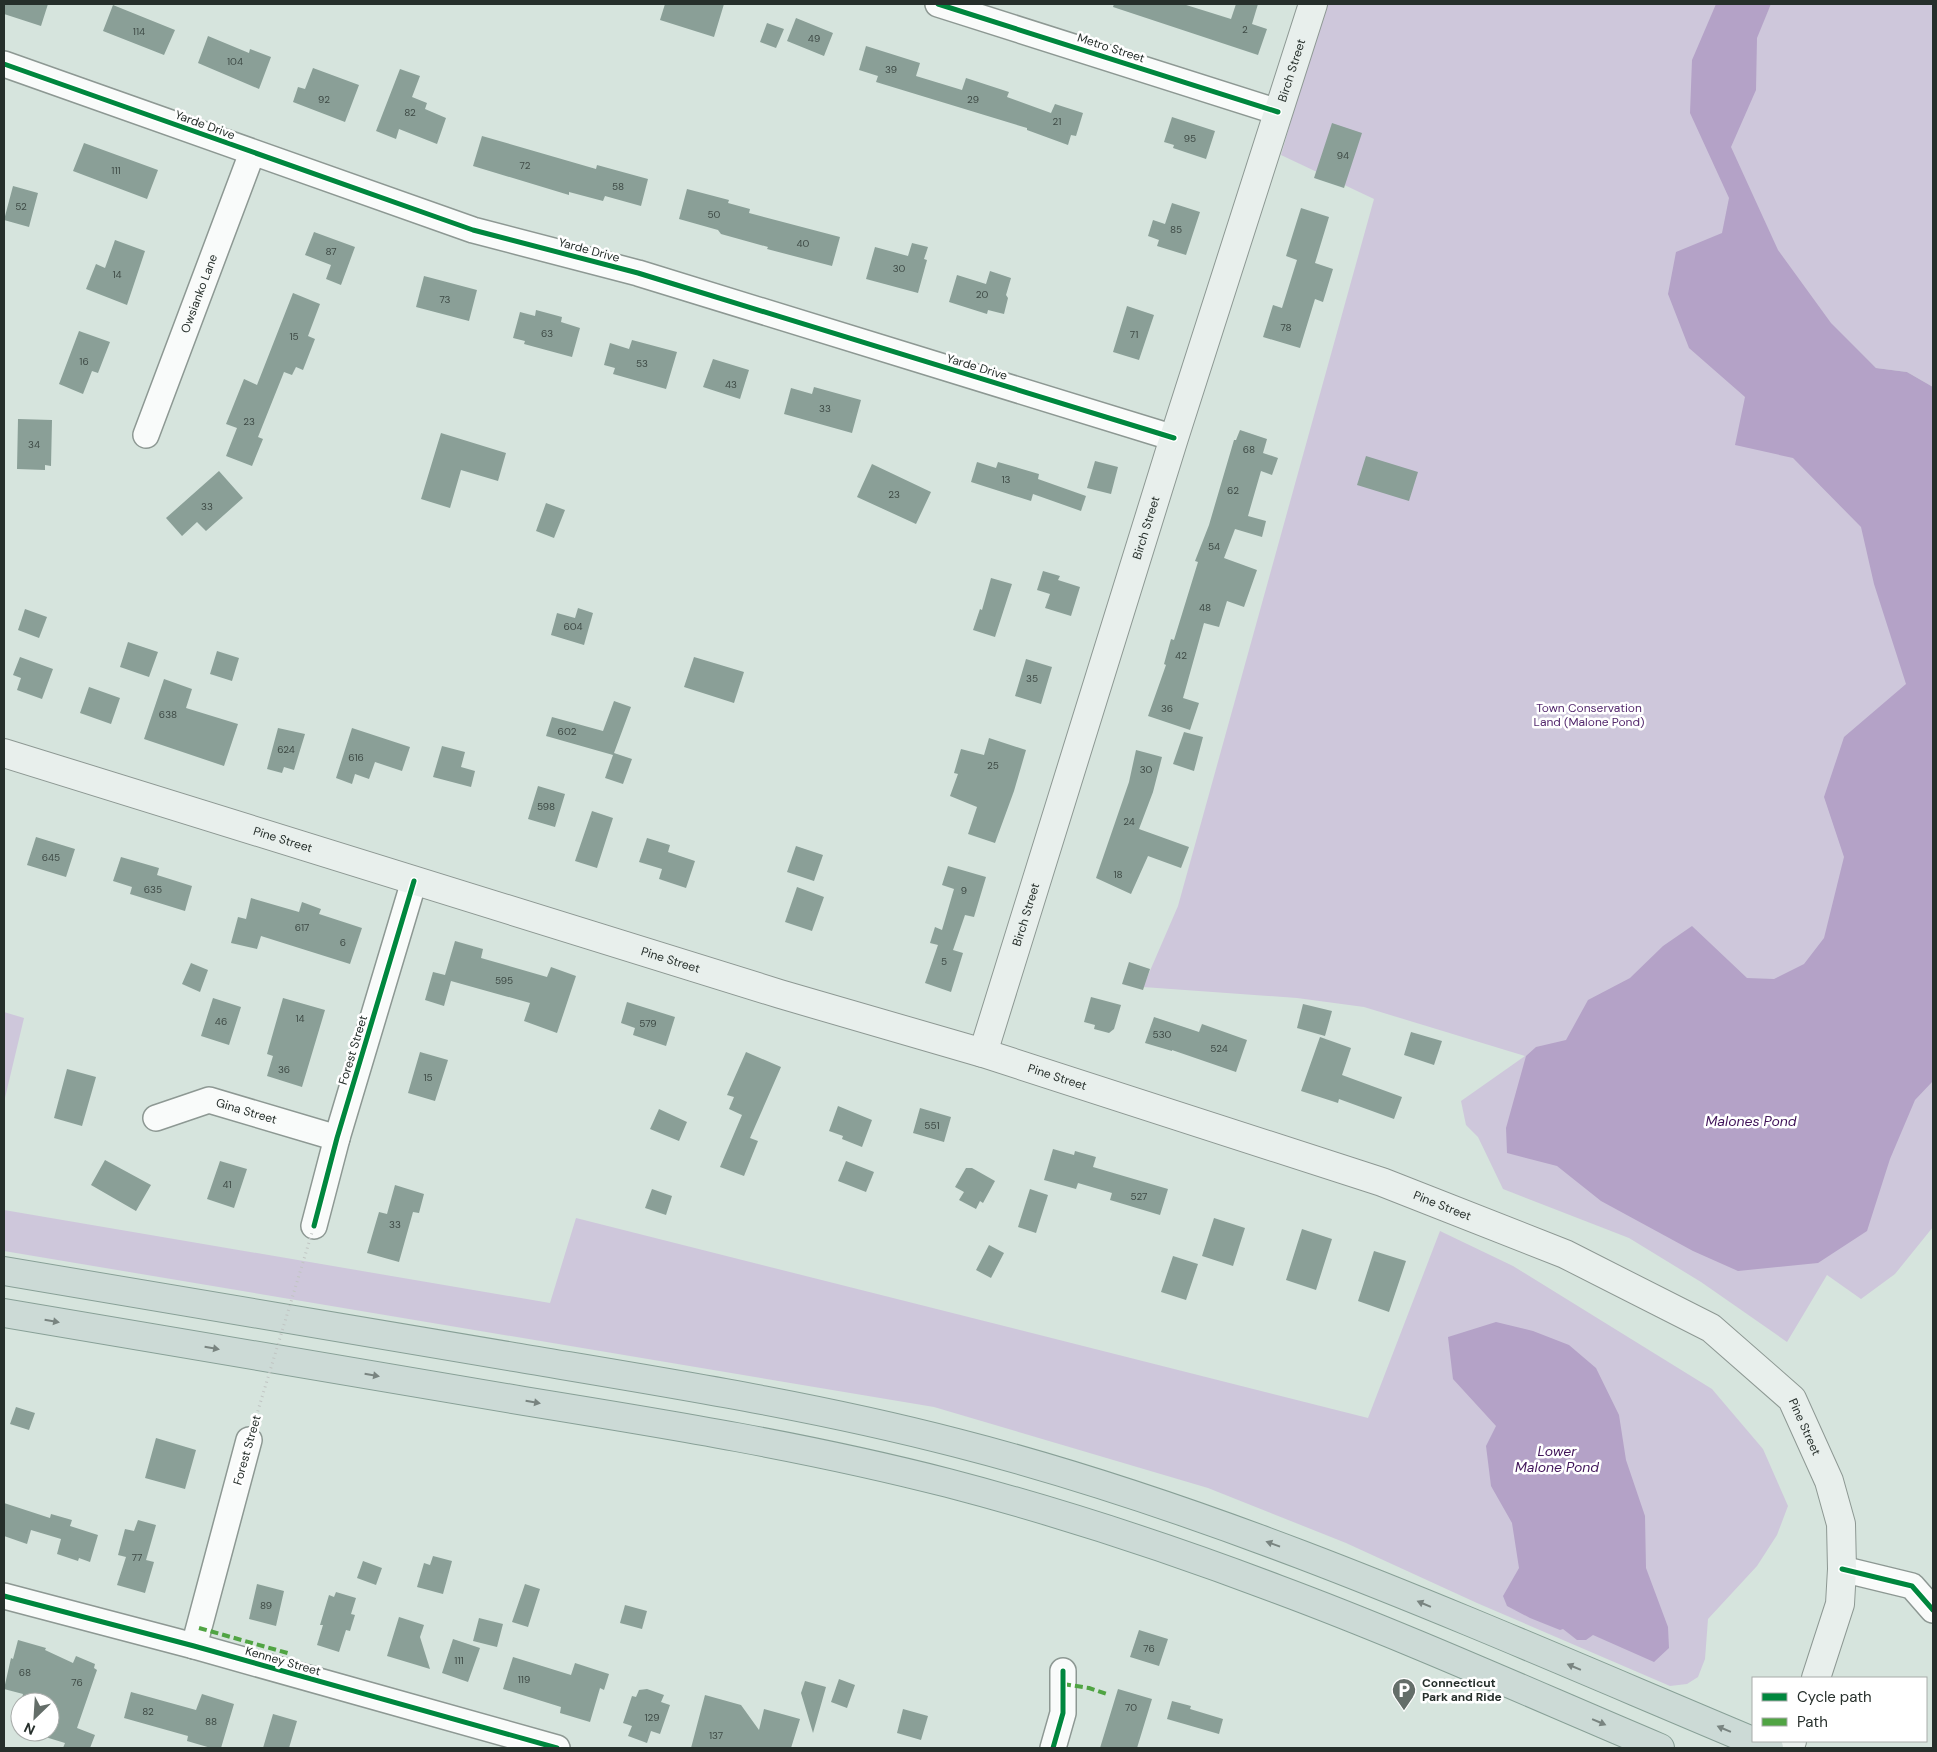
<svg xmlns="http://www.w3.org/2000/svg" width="1937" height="1752" font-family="'DM Sans',sans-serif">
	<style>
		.green { fill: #cec7db }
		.water { fill: #b4a2c7 }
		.building { fill: #8a9f97 }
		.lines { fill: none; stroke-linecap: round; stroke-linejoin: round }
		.minor-casing { stroke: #8d9893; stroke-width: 28 }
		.secondary-casing { stroke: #8d9893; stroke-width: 30 }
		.trunk-casing { stroke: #88a097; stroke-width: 30 }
		.minor { stroke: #f9fbfa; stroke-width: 25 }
		.secondary { stroke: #e8efec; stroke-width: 28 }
		.trunk { stroke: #ccdad6; stroke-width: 28 }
		.path-bridge { stroke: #c1c5c3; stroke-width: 3; stroke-dasharray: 1 4; stroke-linecap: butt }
		.quiet { stroke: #50a443; stroke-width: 4; stroke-dasharray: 8 4; stroke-linecap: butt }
		.cycleway-casing { stroke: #fff; stroke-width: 8 }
		.cycleway { stroke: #00873e; stroke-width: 5 }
		.oneway { fill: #798480 }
		.labels { text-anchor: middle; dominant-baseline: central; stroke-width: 5; stroke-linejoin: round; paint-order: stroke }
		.number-label { font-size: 10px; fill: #3f4b46 }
		.street-label { font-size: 12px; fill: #262f2b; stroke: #fff }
		.park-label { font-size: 12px; fill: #53286d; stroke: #fff }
		.poi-label { font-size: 12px; font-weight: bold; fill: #262f2b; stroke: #fff; text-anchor: start }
		.water-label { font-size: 14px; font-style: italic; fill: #41155a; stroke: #fff }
	</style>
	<rect width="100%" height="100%" fill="#d6e4dd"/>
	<!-- green -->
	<path class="green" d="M1325,4H1736L1756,90V38L1771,4H1933V387L1907,372L1876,368L1838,331L1933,570V1227L1895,1274L1861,1299L1827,1275L1787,1342L1701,1282L1629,1238L1503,1189L1478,1137L1466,1125L1461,1101L1525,1056L1364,1007L1297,998L1143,987L1178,906L1374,199L1281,155Z
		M4,1012L24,1018L4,1102Z
		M4,1210L550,1303L576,1218L1368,1418L1440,1231L1513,1266L1712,1389L1763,1449L1788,1506L1777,1535L1757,1566L1708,1619L1705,1659L1698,1677L1687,1684L1670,1686L1477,1603L1346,1543L1208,1488L934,1407L4,1251Z"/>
	<!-- water -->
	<path class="water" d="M1716,4H1771L1757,38L1756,90L1731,147L1778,250L1831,323L1876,368L1907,372L1933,387V1081L1915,1100L1890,1159L1867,1231L1818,1263L1738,1271L1693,1251L1601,1201L1557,1166L1507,1153L1506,1128L1526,1056L1536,1047L1566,1040L1588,1000L1630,978L1663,946L1692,926L1747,978L1774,979L1804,964L1824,938L1844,857L1824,797L1844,737L1906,684L1874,584L1861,527L1793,458L1735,445L1745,397L1689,348L1668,294L1676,252L1722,233L1729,198L1690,113L1692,60Z
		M1496,1322L1533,1331L1569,1345L1596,1368L1619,1415L1626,1460L1645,1516L1646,1568L1668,1627L1669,1648L1654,1662L1593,1635L1586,1640H1577L1563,1629L1560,1630L1530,1618L1507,1606L1503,1596L1519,1568L1512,1523L1491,1486L1486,1446L1496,1426L1453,1379L1448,1337Z"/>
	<!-- building -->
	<path class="building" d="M4,4H48L41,26L4,14Z
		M665,4H724L714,37L660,20Z
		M1114,4H1183L1231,19L1236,4H1258L1252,24L1267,29L1258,55L1113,7Z
		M113,5L175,30L164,55L103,31Z
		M796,18L833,33L824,56L787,41Z
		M767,23L784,29L776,48L760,42Z
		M208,36L249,53L250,49L271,57L259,89L198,63Z
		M866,46L920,63L916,76L962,90L966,78L1009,92L1007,97L1051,113L1055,104L1083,113L1076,136L1071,135L1068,145L1027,130V128L876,82L878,76L859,70Z
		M313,68L359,85L345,122L293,102L298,87L305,89Z
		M400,69L420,76L412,97L427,103L425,109L446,118L437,144L399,129L396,139L376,131Z
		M1172,117L1215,131L1206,159L1173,148L1174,145L1164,142Z
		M1332,123L1362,133L1344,188L1314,178Z
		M482,136L596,169L597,165L648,179L641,206L605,196L603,201L569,192V195L473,166Z
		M84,143L158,170L147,199L73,171Z
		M13,186L38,193L29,227L4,220Z
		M687,189L729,200L728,203L750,209L749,213L840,237L832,266L767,249L768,247L721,234L718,230L679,219Z
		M1172,203L1200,212L1186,255L1157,246L1159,240L1148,236L1153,220L1165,224Z
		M1301,208L1329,217L1315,263L1333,269L1323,302L1315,299L1300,348L1263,337L1273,305L1282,308L1297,260L1286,256Z
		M314,232L355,247L341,285L326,279L331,265L305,255Z
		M115,240L145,251L127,305L86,289L96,264L105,268Z
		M912,243L928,247L924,259L927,260L918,293L866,279L875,247L908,256Z
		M990,271L1011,278L1006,295L1008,298L1004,314L988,310L987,314L949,302L957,275L986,284Z
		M424,276L477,290L469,321L416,307Z
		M293,293L320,304L308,336L315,339L303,370L296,367L292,375L284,372L258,437L263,439L252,466L226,456L237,428L226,424L244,379L257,385Z
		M1127,306L1154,315L1139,360L1113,352Z
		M536,310L562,317L561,322L580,328L572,357L524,344L525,341L513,338L520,312L535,316Z
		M79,331L110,342L98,373L92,371L83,394L59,384Z
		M632,340L677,352L666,389L613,374L615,368L604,365L610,343L629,349Z
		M713,359L749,370L740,399L703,387Z
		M814,387L861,400L852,433L784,414L791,388L812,394Z
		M18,419L52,420L51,466L45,465V470L17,469Z
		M1240,430L1267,439L1263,453L1278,458L1272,475L1261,471L1248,516L1266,521L1262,537L1235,529L1224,558L1257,570L1244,607L1227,601L1219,627L1204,623L1183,698L1199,703L1190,730L1148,716L1166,665L1164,664L1171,639L1174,640L1198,562L1195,561L1209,525L1234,440H1236Z
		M441,433L506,453L498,481L461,470L450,508L421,499Z
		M1366,456L1418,472L1409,501L1357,485Z
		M1095,461L1118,467L1111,494L1087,488Z
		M977,462L996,468L998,462L1039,474L1038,479L1086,496L1081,511L1033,494L1031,501L971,482Z
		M872,464L931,492L916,524L857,497Z
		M219,471L243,498L206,531L197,522L182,536L166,518Z
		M546,503L565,510L554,538L536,531Z
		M1043,571L1060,576L1058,580L1080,587L1071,616L1045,608L1050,594L1037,590Z
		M991,578L1012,584L995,637L973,630L980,609L982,610Z
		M578,608L593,613L584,645L551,635L557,613L575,618Z
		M25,609L47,617L39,638L18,630Z
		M128,642L158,652L149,677L120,667Z
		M217,651L239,658L232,681L210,674Z
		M20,657L53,669L42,699L17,690L21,678L13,675Z
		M694,657L744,672L734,703L684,687Z
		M1026,659L1052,667L1041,704L1015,696Z
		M164,679L192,689L186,708L238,724L224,766L144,739Z
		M89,687L120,698L111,724L80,713Z
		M614,701L631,707L614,753L632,759L623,784L605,778L613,755L546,736L552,717L603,731Z
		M278,728L305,734L294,770L284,767L282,773L267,769Z
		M352,728L410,747L402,771L375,762L369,779L355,774L352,784L336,778Z
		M1184,732L1203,737L1194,771L1173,764Z
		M989,738L1026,750L1014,791L995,843L968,834L977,807L950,796L958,774L954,773L961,749L984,755Z
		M442,746L465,752L461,767L475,771L471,787L433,777Z
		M1136,750L1162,757L1153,792L1139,829L1189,847L1181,868L1148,856L1131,894L1096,878L1129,782Z
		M538,786L565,794L555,827L528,819Z
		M592,811L613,818L597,868L575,861Z
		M36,837L75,849L66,877L27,865Z
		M647,838L670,845L668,852L695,861L686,888L659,879L662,869L639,862Z
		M796,846L823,855L814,881L787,872Z
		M121,857L159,868L157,875L192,886L185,911L130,894L132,887L113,881Z
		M948,866L986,877L974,917L965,915L953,950L963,953L951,992L925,983L938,945L930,943L935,927L942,930L954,889L942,885Z
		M797,887L824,897L812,931L785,922Z
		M251,898L299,912L302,902L321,909L319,914L362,928L350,964L261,936L257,949L231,943L238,917L246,919Z
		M455,941L483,949L481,958L547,977L551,967L576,976L557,1033L524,1021L530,1003L451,981L444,1006L425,1000L433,972L445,975Z
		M1129,962L1150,969L1143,990L1122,984Z
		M191,963L208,970L200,992L182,984Z
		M1091,997L1121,1005L1114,1029L1109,1033L1094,1029L1095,1025L1084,1022Z
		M213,998L241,1007L229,1045L201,1036Z
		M283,998L325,1010L302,1087L267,1076L273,1056L267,1054Z
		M627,1002L675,1017L666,1046L633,1035L635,1028L621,1023Z
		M1303,1004L1332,1011L1325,1036L1297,1028Z
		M1154,1017L1199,1032L1202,1024L1247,1040L1236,1072L1172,1050V1051L1145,1043Z
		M1411,1032L1442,1041L1434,1065L1404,1055Z
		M1320,1037L1351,1048L1342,1075L1402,1097L1394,1119L1339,1099L1338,1103L1301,1091Z
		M420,1052L448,1060L435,1101L408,1093Z
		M746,1052L781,1067L750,1138L758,1141L744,1176L720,1167L742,1115L729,1109L734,1097L727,1095Z
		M67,1069L96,1077L82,1126L54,1118Z
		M838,1106L872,1120L862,1147L842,1139L843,1136L829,1131Z
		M920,1108L951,1117L944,1142L913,1133Z
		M659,1109L687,1122L679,1141L650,1129Z
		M1053,1149L1074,1155L1075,1151L1096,1157L1093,1167L1168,1189L1160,1215L1110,1200L1112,1193L1078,1183L1076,1189L1044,1180Z
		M105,1160L151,1185L136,1211L91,1185Z
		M220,1161L247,1169L234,1208L207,1199Z
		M846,1161L874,1172L866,1192L838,1181Z
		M966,1168H972L995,1181L983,1203L980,1201L976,1209L959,1200L964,1192L955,1187Z
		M395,1185L424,1194L419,1213L413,1212L399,1262L367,1253L379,1212L387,1214Z
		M652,1189L672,1196L666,1215L645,1208Z
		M1030,1189L1048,1195L1036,1233L1018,1227Z
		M1214,1218L1245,1228L1233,1266L1202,1256Z
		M1302,1229L1332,1239L1316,1290L1286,1280Z
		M989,1245L1004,1253L991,1278L976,1270Z
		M1374,1251L1406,1261L1389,1312L1358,1301Z
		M1173,1256L1198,1264L1186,1300L1161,1292Z
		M16,1407L35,1413L29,1430L10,1424Z
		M156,1438L196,1450L185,1489L145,1478Z
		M4,1503L50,1518L51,1514L72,1520L70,1526L98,1535L90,1562L79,1558L78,1561L57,1554L61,1539L31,1530L27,1544L4,1536Z
		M138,1520L156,1525L146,1560L154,1562L145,1593L117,1585L126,1557L118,1555L125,1529L134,1531Z
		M433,1556L452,1561L443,1594L417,1587L424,1563L430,1565Z
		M363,1561L382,1568L376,1585L357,1578Z
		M257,1584L284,1591L276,1626L249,1619Z
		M525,1584L540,1589L528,1627L512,1622Z
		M336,1592L356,1598L351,1614L355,1615L350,1631L346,1630L339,1652L317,1645L323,1625H320L329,1595L334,1597Z
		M625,1605L647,1611L642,1629L620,1623Z
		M399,1617L424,1625L420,1637L430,1669L387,1656Z
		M479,1618L503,1624L497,1647L473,1641Z
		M1139,1630L1168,1639L1159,1666L1130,1657Z
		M453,1639L480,1648L468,1682L442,1673Z
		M18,1640L46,1648L45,1650L73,1663L76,1656L95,1664L94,1668L97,1670L77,1728L95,1735L90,1748H63L65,1743L29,1732H50V1702H21L23,1694L4,1689L11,1658L13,1659Z
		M513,1657L571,1675L575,1663L609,1674L604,1690L600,1688L590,1722L560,1713L561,1707L503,1689Z
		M839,1679L855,1685L847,1708L831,1702Z
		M805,1681L826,1687L813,1733L801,1693Z
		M647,1689L664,1695L661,1702L670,1705L660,1734L651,1731L647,1743L628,1736L632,1726L623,1723L632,1696L636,1697L639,1690Z
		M1118,1689L1152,1699L1137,1748H1100Z
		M131,1692L196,1710L202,1694L234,1704L221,1748H211L187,1741L188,1736L124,1718Z
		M705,1695L741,1705L759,1730L764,1709L800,1719L791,1748H691Z
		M1172,1701L1191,1706L1190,1709L1223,1719L1219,1734L1167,1719Z
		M903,1709L928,1716L921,1740L897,1733Z
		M273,1714L297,1721L289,1748H263Z"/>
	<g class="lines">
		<!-- minor casing -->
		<g class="minor-casing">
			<g id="minor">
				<path d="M938,4L1278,112"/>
				<path d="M4,64L473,230L638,273L1174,438"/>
				<path id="s1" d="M146,435L252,153"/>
				<path id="s2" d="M156,1118L209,1100L337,1138"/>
				<path d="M314,1226L337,1138L414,881"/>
				<path d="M1842,1569L1912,1586L1933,1610"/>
				<path d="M4,1596L194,1646L557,1748"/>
				<path d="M194,1646L249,1440"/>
				<path d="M1053,1748L1063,1713V1671"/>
			</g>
		</g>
		<!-- secondary casing -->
		<g class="secondary-casing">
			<g id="secondary">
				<path id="s3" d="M4,753L780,994L983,1053L1382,1182L1565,1254L1711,1328L1792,1399L1829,1481L1841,1524L1842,1569L1840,1604L1816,1678"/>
				<path id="s4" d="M983,1053L1174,438L1313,4"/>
				<path d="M1789,1748L1792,1741"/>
			</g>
		</g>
		<!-- trunk casing -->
		<g class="trunk-casing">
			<path id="trunk" d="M4,1271C174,1300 344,1328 514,1357C662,1382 811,1405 957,1443C1238,1515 1503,1637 1769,1748
				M4,1313C177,1342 350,1371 524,1401C666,1424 808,1447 948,1483C1059,1512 1169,1548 1277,1589C1406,1637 1532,1694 1660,1748"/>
		</g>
		<!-- minor -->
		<use href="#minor" class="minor"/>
		<!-- secondary -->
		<use href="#secondary" class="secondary"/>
		<!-- trunk -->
		<use href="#trunk" class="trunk"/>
		<!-- path-bridge -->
		<path class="path-bridge" d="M249,1440L314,1226"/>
		<!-- quiet -->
		<path class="quiet" d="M199,1628L291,1654
			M1063,1684L1089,1688L1107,1694"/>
		<!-- cycleway casing -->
		<g class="cycleway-casing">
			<path id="cycleway" d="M938,4L1278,112
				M4,64L473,230L638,273L1174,438
				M314,1226L337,1138L414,881
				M1842,1569L1912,1586L1933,1610
				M4,1596L194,1646L557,1748
				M1053,1748L1063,1713V1671"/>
		</g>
		<!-- cycleway -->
		<use href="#cycleway" class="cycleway"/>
	</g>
	<!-- one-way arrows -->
	<defs><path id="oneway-solid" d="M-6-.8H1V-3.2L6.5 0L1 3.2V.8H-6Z" transform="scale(1.25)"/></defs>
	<g class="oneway">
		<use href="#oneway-solid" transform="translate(52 1321) rotate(10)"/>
		<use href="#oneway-solid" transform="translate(212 1348) rotate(10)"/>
		<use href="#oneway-solid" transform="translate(372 1375) rotate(10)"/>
		<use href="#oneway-solid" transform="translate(533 1402) rotate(10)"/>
		<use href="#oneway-solid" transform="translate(1273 1544) rotate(-160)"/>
		<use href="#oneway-solid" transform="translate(1424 1604) rotate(-157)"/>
		<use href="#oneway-solid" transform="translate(1574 1667) rotate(-157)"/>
		<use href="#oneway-solid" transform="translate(1599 1722) rotate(23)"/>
		<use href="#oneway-solid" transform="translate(1724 1729) rotate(-157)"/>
	</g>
	<!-- icons -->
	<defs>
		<g id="parking-pin" transform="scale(1.25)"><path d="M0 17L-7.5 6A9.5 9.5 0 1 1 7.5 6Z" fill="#646e69" stroke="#fff"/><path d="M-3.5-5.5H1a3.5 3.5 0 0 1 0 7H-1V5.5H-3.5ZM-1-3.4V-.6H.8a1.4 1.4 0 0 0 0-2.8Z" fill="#fff"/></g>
	</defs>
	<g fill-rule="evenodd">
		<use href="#parking-pin" x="1404" y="1690"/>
	</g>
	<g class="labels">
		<!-- number labels -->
		<g class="number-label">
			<text x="1245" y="29">2</text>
			<text x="139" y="31">114</text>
			<text x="814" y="38">49</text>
			<text x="235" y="61">104</text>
			<text x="891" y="69">39</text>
			<text x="324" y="99">92</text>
			<text x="973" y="99">29</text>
			<text x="410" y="112">82</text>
			<text x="1057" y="121">21</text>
			<text x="1190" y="138">95</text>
			<text x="1343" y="155">94</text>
			<text x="525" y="165">72</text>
			<text x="116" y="170">111</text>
			<text x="618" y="186">58</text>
			<text x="21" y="206">52</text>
			<text x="714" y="214">50</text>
			<text x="1176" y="229">85</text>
			<text x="803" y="243">40</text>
			<text x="331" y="251">87</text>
			<text x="899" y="268">30</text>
			<text x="117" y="274">14</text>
			<text x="982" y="294">20</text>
			<text x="445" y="299">73</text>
			<text x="1286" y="327">78</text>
			<text x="547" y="333">63</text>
			<text x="1134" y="334">71</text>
			<text x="294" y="336">15</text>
			<text x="84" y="361">16</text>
			<text x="642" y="363">53</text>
			<text x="731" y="384">43</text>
			<text x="825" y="408">33</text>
			<text x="249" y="421">23</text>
			<text x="34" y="444">34</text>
			<text x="1249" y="449">68</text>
			<text x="1006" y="479">13</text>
			<text x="1233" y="490">62</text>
			<text x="894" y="494">23</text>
			<text x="207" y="506">33</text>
			<text x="1214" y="546">54</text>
			<text x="1205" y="607">48</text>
			<text x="573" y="626">604</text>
			<text x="1181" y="655">42</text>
			<text x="1032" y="678">35</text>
			<text x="1167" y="708">36</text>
			<text x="168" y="714">638</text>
			<text x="567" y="731">602</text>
			<text x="286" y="749">624</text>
			<text x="356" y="757">616</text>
			<text x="993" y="765">25</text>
			<text x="1146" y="769">30</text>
			<text x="546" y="806">598</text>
			<text x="1129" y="821">24</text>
			<text x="51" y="857">645</text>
			<text x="1118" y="874">18</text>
			<text x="153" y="889">635</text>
			<text x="964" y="890">9</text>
			<text x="302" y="927">617</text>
			<text x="343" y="942">6</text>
			<text x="944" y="961">5</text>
			<text x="504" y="980">595</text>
			<text x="300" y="1018">14</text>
			<text x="221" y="1021">46</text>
			<text x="648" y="1023">579</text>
			<text x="1162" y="1034">530</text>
			<text x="1219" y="1048">524</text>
			<text x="284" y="1069">36</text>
			<text x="428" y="1077">15</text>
			<text x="932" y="1125">551</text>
			<text x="227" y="1184">41</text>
			<text x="1139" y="1196">527</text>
			<text x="395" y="1224">33</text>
			<text x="137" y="1557">77</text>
			<text x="266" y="1605">89</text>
			<text x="1149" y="1648">76</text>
			<text x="459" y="1660">111</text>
			<text x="25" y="1672">68</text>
			<text x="524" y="1679">119</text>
			<text x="77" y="1682">76</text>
			<text x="1131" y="1707">70</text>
			<text x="148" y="1711">82</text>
			<text x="652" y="1717">129</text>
			<text x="211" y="1721">88</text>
			<text x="716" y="1735">137</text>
		</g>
		<!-- street labels -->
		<g class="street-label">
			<text transform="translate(1111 48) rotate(18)">Metro Street</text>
			<text stroke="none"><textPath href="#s4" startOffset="1030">Birch Street</textPath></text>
			<text transform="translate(205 125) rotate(20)">Yarde Drive</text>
			<text transform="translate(589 250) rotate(15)">Yarde Drive</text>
			<text stroke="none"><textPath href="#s1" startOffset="151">Owsianko Lane</textPath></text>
			<text transform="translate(977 367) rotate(17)">Yarde Drive</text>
			<text stroke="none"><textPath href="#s4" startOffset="550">Birch Street</textPath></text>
			<text stroke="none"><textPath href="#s3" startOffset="292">Pine Street</textPath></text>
			<text stroke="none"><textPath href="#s4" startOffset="145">Birch Street</textPath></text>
			<text stroke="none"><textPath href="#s3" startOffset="698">Pine Street</textPath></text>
			<text transform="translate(353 1050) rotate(-73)">Forest Street</text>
			<text stroke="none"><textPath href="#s3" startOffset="1102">Pine Street</textPath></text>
			<text stroke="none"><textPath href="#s2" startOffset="95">Gina Street</textPath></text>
			<text stroke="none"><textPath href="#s3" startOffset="1508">Pine Street</textPath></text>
			<text stroke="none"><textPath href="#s3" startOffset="1942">Pine Street</textPath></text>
			<text transform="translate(247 1450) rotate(-74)">Forest Street</text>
			<text transform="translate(283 1661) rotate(16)">Kenney Street</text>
		</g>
		<!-- park labels -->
		<g class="park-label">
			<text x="1589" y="708">Town Conservation<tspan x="1589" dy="14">Land (Malone Pond)</tspan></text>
		</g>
		<!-- poi labels -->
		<g class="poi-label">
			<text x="1422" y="1683">Connecticut<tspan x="1422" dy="14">Park and Ride</tspan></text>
		</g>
		<!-- water labels -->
		<g class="water-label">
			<text x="1751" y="1121">Malones Pond</text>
			<text x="1557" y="1451">Lower<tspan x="1557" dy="16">Malone Pond</tspan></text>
		</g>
	</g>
	<!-- border -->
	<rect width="1937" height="1752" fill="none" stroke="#262f2b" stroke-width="10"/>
	<!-- legend -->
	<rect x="1752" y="1677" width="175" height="65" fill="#ffffff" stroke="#a8acaa"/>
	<rect x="1762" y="1693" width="25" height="8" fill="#00873e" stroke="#a8acaa"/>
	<text x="1797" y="1702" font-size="15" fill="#262f2b">Cycle path</text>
	<rect x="1762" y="1718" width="25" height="8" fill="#50a443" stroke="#a8acaa"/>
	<text x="1797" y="1727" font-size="15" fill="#262f2b">Path</text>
	<!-- north arrow -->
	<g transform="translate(35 1717) rotate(205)"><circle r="24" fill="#ffffff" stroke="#a8acaa"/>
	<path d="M0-4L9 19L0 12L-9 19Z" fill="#646e69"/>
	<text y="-8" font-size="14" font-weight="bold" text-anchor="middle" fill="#262f2b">N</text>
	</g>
</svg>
